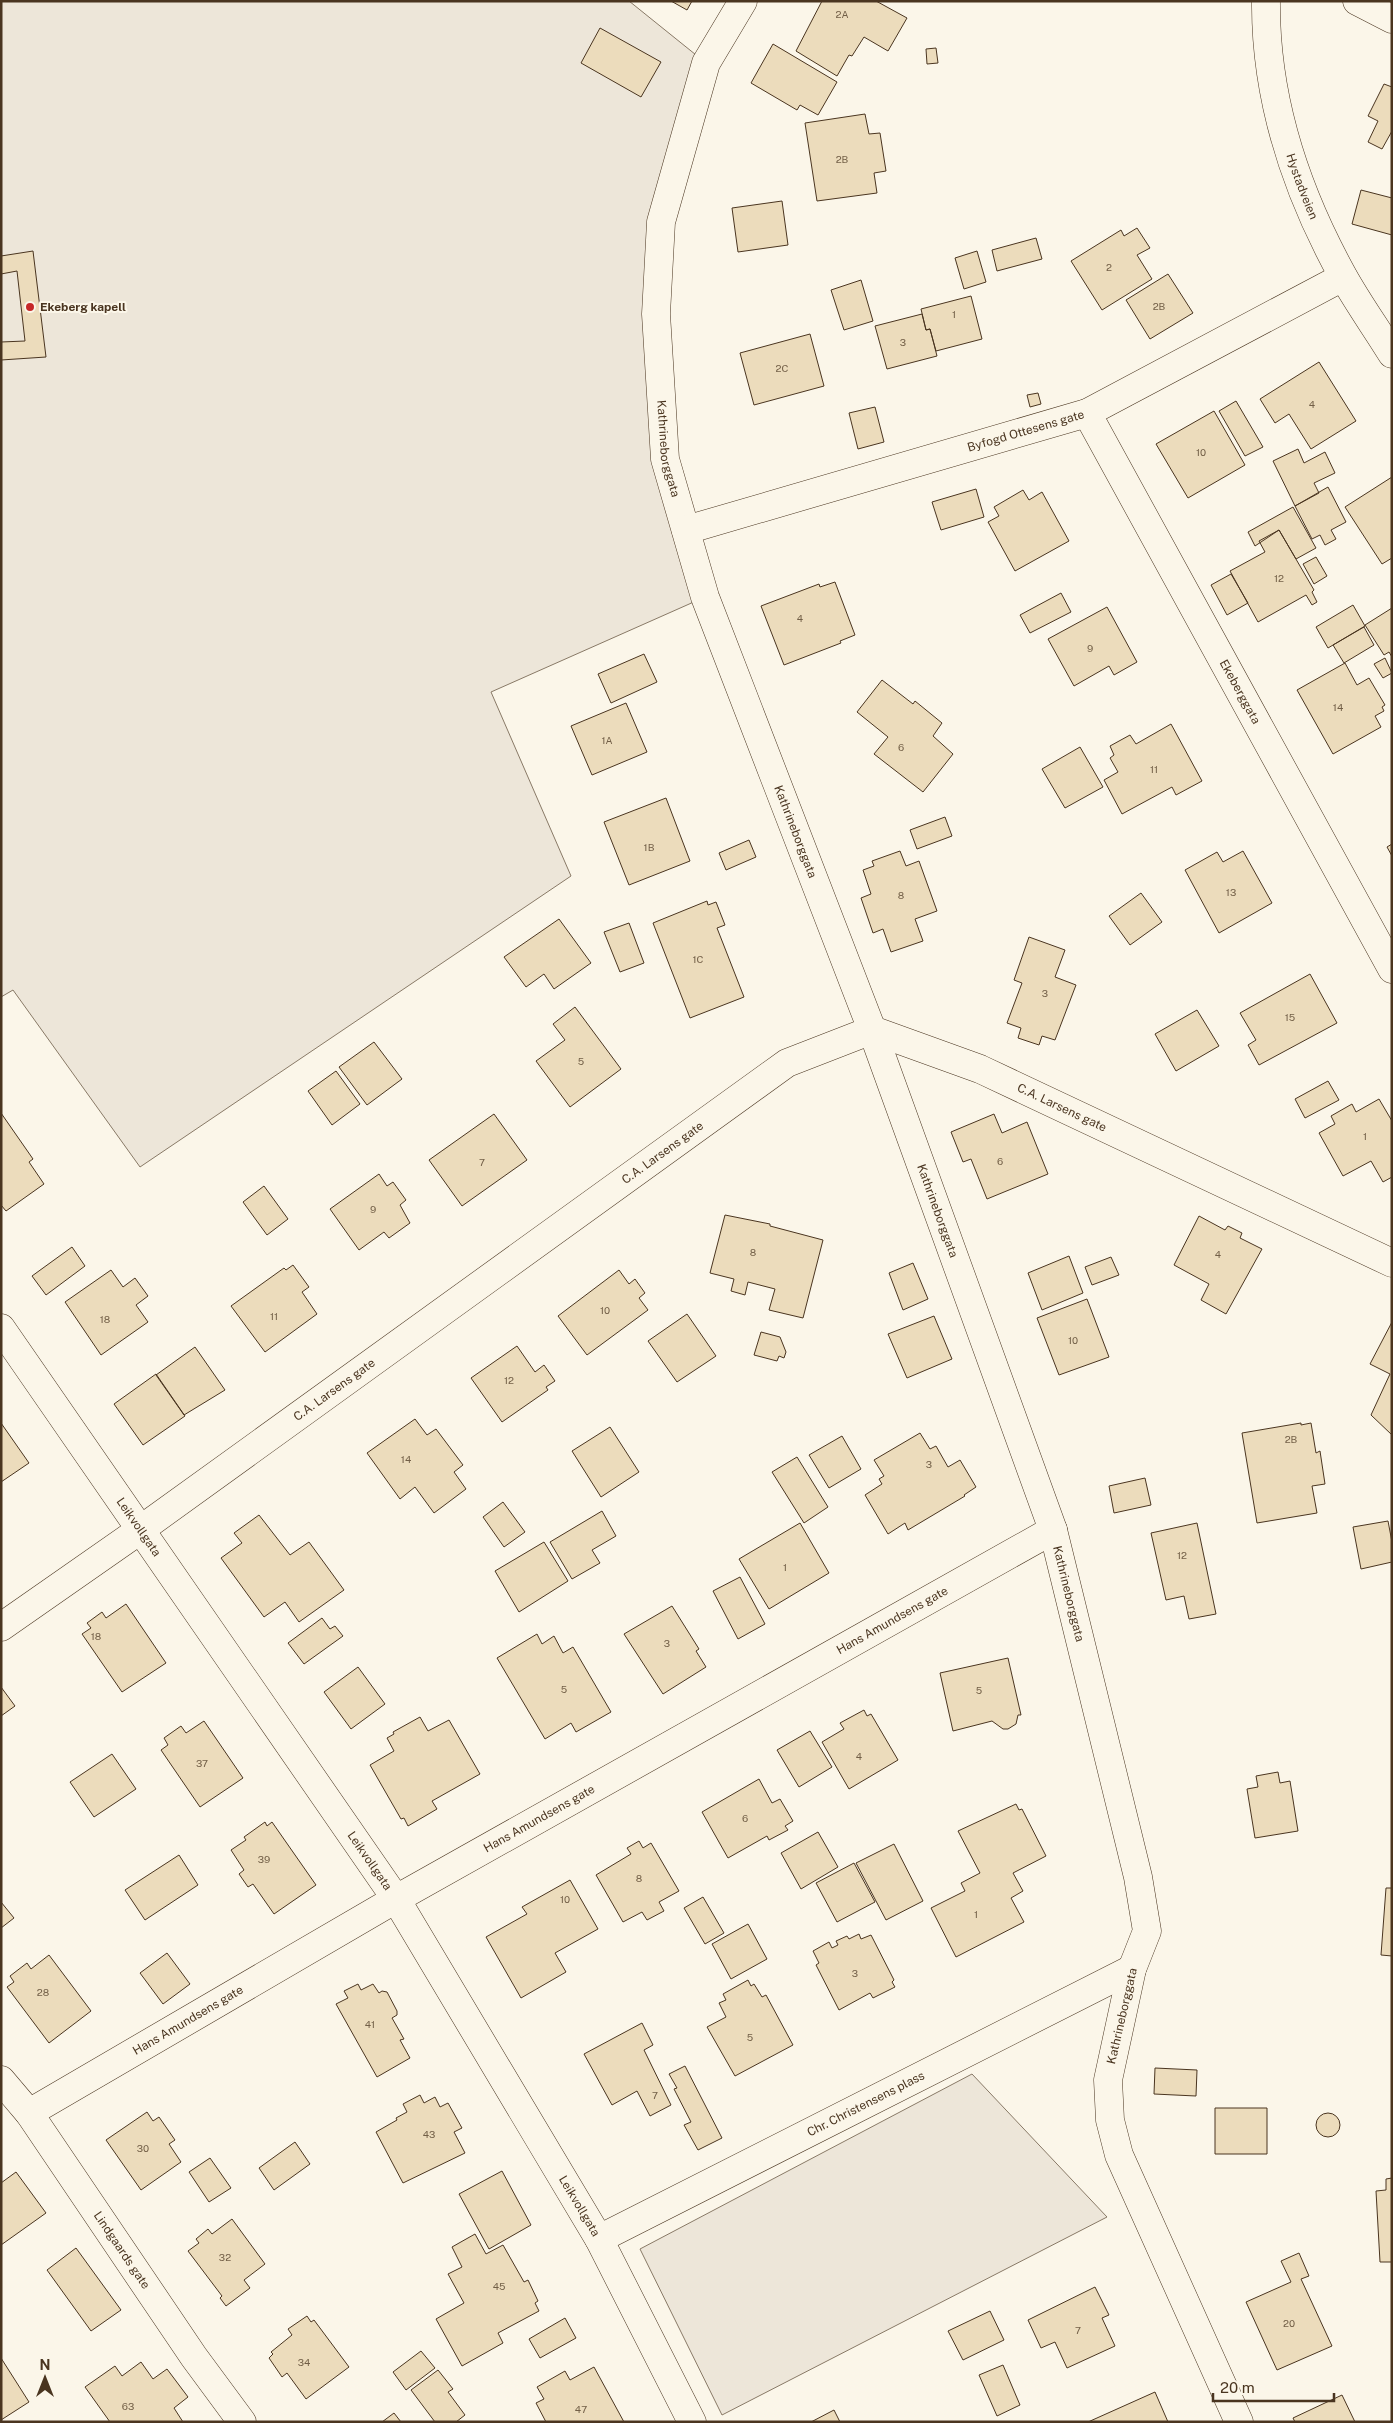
<svg xmlns="http://www.w3.org/2000/svg" width="1393" height="2423" font-family="'Public Sans',sans-serif">
	<style>
		.green { fill: #ede6d9; stroke: #887966 }
		.building { fill: #ecdcbc; stroke: #4a3520 }
		.lines { fill: none; stroke-linecap: round; stroke-linejoin: round }
		.minor-casing { stroke: #4a3520; stroke-width: 29 }
		.minor { stroke: #fbf6e9; stroke-width: 28 }
		.poi-dot { fill: #c62828; stroke: #fbf6e9; stroke-width: 2 }
		.labels { text-anchor: middle; dominant-baseline: central; stroke-width: 4; stroke-linejoin: round; paint-order: stroke }
		.number-label { font-size: 10px; fill: #725f47 }
		.street-label { font-size: 12px; fill: #4a3520; stroke: #fbf6e9 }
		.poi-label { font-size: 12px; font-weight: bold; fill: #4a3520; stroke: #fbf6e9; text-anchor: start }
	</style>
	<rect width="100%" height="100%" fill="#fbf6e9"/>
	<!-- green -->
	<path class="green" d="M1,1H629L706,63L661,222L659,392L705,597L491,692L571,876L140,1167L13,990L1,997Z
		M972,2074L1107,2217L722,2415L640,2249Z"/>
	<!-- building -->
	<path class="building" d="M671,1H692L687,10Z
		M822,1H876L907,18L888,51L864,37L852,56L849,55L837,76L796,51Z
		M600,28L661,62L641,97L581,63Z
		M773,44L837,82L818,115L800,105L797,110L751,83Z
		M936,48L938,63L927,64L926,49Z
		M1384,84L1392,87V131L1382,149L1368,142L1378,121L1368,116Z
		M865,114L869,134L880,133L886,171L874,173L877,193L817,201L805,123Z
		M1361,190L1392,198V235L1352,224Z
		M782,201L788,245L738,252L732,208Z
		M1137,228L1150,248L1137,255L1152,279L1102,310L1071,261L1121,230L1124,236Z
		M1036,238L1042,259L997,271L992,250Z
		M33,251L46,357L1,360V342L25,341L17,271L1,274V256Z
		M977,251L986,282L964,289L955,258Z
		M1168,274L1193,313L1150,339L1126,300Z
		M861,280L873,321L844,330L831,290Z
		M971,296L982,339L936,351L930,329L926,330L921,309Z
		M922,314L926,330L930,329L937,356L887,369L875,326Z
		M810,334L824,386L754,405L740,353Z
		M1319,362L1356,421L1311,449L1289,414L1275,423L1260,399Z
		M1038,393L1041,404L1030,407L1027,395Z
		M1236,401L1263,447L1245,456L1219,411Z
		M875,407L884,442L858,449L849,413Z
		M1214,411L1245,465L1188,498L1156,444Z
		M1298,449L1304,463L1325,452L1335,473L1314,483L1319,493L1295,506L1273,461Z
		M1392,477V558L1382,564L1345,507Z
		M1328,487L1346,522L1331,530L1336,539L1325,545L1320,535L1312,539L1295,506Z
		M976,489L984,517L941,530L932,502Z
		M1023,490L1029,500L1042,492L1069,541L1015,571L988,522L999,516L994,507Z
		M1293,507L1316,548L1296,559L1279,530L1255,546L1248,532Z
		M1279,530L1314,590L1312,592L1317,602L1312,605L1306,595L1258,622L1230,571L1265,552L1259,541Z
		M1316,557L1327,576L1314,584L1303,564Z
		M1231,574L1248,603L1227,615L1211,585Z
		M835,582L855,635L840,641L841,643L784,665L761,606L819,584L820,587Z
		M1061,593L1071,612L1030,633L1020,615Z
		M1353,605L1365,626L1328,648L1316,627Z
		M1107,607L1137,662L1114,675L1109,666L1074,686L1048,639Z
		M1392,608V657L1389,652L1384,655L1365,625Z
		M1364,627L1374,645L1344,663L1333,645Z
		M644,654L657,682L611,703L598,674Z
		M1385,658L1392,673L1383,678L1374,664Z
		M1345,663L1357,685L1369,678L1385,705L1382,707L1384,711L1375,716L1381,727L1333,754L1297,690Z
		M882,680L913,704L915,701L942,723L933,736L953,754L923,792L874,754L888,737L857,712Z
		M626,703L647,752L592,775L571,726Z
		M1171,724L1202,781L1176,795L1172,787L1122,814L1104,780L1118,772L1110,758L1114,755L1110,746L1130,735L1136,744Z
		M1080,747L1103,787L1065,808L1042,769Z
		M666,798L690,861L629,885L604,822Z
		M945,817L952,836L917,849L910,830Z
		M749,840L756,857L726,870L719,853Z
		M1392,844V856L1387,847Z
		M900,851L906,866L919,861L937,911L915,919L923,941L891,952L883,929L873,933L861,898L871,894L863,870L874,866L872,861Z
		M1243,851L1272,903L1219,933L1185,870L1217,852L1223,862Z
		M1141,893L1162,922L1130,945L1109,916Z
		M707,901L708,905L716,902L725,925L717,928L744,997L690,1018L653,923Z
		M559,919L591,963L554,989L544,974L526,987L504,957Z
		M629,923L644,963L620,972L604,932Z
		M1029,937L1065,950L1055,977L1076,985L1055,1040L1042,1036L1039,1045L1018,1038L1021,1028L1007,1023L1022,983L1014,980Z
		M1310,974L1337,1023L1259,1065L1248,1045L1256,1040L1240,1013Z
		M575,1007L621,1069L570,1107L536,1061L565,1040L553,1024Z
		M1197,1010L1219,1046L1176,1071L1155,1034Z
		M374,1042L402,1079L367,1105L339,1067Z
		M336,1071L360,1104L332,1125L308,1091Z
		M1328,1081L1339,1100L1305,1118L1295,1099Z
		M1379,1099L1392,1121V1177L1383,1182L1371,1161L1343,1176L1319,1133L1335,1124L1331,1116L1352,1104L1356,1112Z
		M1,1113L33,1159L29,1162L44,1184L6,1211L1,1205Z
		M494,1114L527,1160L462,1206L429,1160Z
		M994,1114L1002,1133L1027,1122L1048,1174L987,1199L971,1159L963,1162L951,1132Z
		M379,1174L387,1186L393,1182L406,1200L400,1205L410,1223L389,1238L384,1232L359,1250L330,1209Z
		M264,1186L288,1219L267,1235L243,1202Z
		M725,1215L770,1224V1226L823,1240L803,1318L769,1310L775,1289L748,1282L745,1295L731,1291L734,1279L710,1273Z
		M1199,1216L1225,1230L1228,1226L1242,1233L1240,1238L1262,1249L1226,1314L1201,1300L1209,1284L1174,1265Z
		M72,1247L85,1266L46,1295L32,1276Z
		M1069,1256L1083,1293L1042,1310L1028,1273Z
		M1111,1257L1119,1275L1092,1285L1085,1267Z
		M913,1263L928,1299L903,1310L889,1273Z
		M293,1265L309,1287L302,1292L317,1314L265,1352L231,1306L284,1268L286,1270Z
		M111,1270L123,1287L135,1278L148,1296L136,1305L148,1322L101,1355L65,1302Z
		M619,1270L629,1284L635,1279L645,1293L639,1298L648,1310L587,1355L558,1316Z
		M1087,1299L1109,1357L1059,1375L1037,1318Z
		M687,1314L716,1356L677,1382L648,1341Z
		M934,1316L952,1359L907,1378L888,1334Z
		M1392,1322V1435L1371,1415L1390,1374L1370,1364Z
		M761,1332L780,1337L786,1352L784,1358L779,1356L777,1361L754,1355Z
		M517,1346L535,1372L544,1365L555,1381L546,1387L548,1390L502,1422L471,1378Z
		M195,1347L225,1390L184,1415L156,1375Z
		M156,1374L185,1416L143,1445L114,1404Z
		M415,1419L427,1435L436,1429L463,1465L454,1472L466,1489L434,1513L415,1487L400,1499L367,1453Z
		M1,1423L29,1463L1,1482Z
		M1301,1423V1425L1311,1423L1316,1453L1320,1451L1325,1484L1312,1486L1317,1513L1257,1523L1242,1433Z
		M610,1427L639,1472L601,1497L572,1451Z
		M920,1433L930,1449L936,1446L948,1467L960,1460L976,1487L964,1495L965,1496L908,1530L905,1523L888,1534L865,1495L882,1484L879,1479L884,1476L874,1460Z
		M842,1436L861,1469L829,1488L809,1455Z
		M797,1457L828,1507L804,1523L772,1472Z
		M1145,1478L1151,1505L1114,1513L1109,1486Z
		M503,1502L525,1532L504,1547L483,1517Z
		M602,1511L616,1536L592,1550L600,1563L572,1579L550,1542Z
		M259,1515L290,1555L309,1542L344,1590L299,1622L285,1602L264,1617L221,1558L242,1543L234,1533Z
		M1388,1521L1392,1542V1562L1361,1569L1353,1527Z
		M800,1523L829,1573L769,1609L739,1559Z
		M1197,1523L1216,1614L1189,1619L1184,1596L1166,1600L1151,1533Z
		M544,1542L568,1581L519,1612L495,1571Z
		M740,1577L765,1624L738,1639L713,1591Z
		M126,1604L166,1663L122,1692L82,1634L91,1628L87,1623L102,1612L106,1618Z
		M672,1606L699,1649L696,1651L706,1667L663,1694L624,1634Z
		M322,1618L330,1629L335,1626L343,1636L304,1664L288,1643Z
		M537,1634L542,1644L554,1636L563,1653L573,1647L611,1712L576,1732L571,1723L545,1739L497,1658Z
		M1008,1658L1021,1715H1018L1016,1724L1008,1729H1003L992,1721L953,1731L940,1673Z
		M358,1667L385,1704L351,1729L324,1692Z
		M1,1687L15,1706L1,1716Z
		M864,1710L867,1716L871,1714L898,1760L849,1789L822,1742L844,1729L840,1723Z
		M420,1717L428,1731L449,1720L480,1774L432,1801L437,1809L408,1826L404,1818L401,1819L370,1765L394,1751L387,1738L394,1734L393,1732Z
		M204,1721L243,1778L200,1807L161,1750L168,1745L164,1738L181,1726L186,1733Z
		M810,1731L832,1767L799,1787L777,1750Z
		M112,1754L136,1789L94,1817L70,1782Z
		M1278,1772L1280,1783L1290,1781L1298,1831L1255,1838L1247,1789L1258,1787L1256,1776Z
		M759,1779L772,1803L780,1799L793,1821L785,1826L788,1830L769,1840L767,1836L728,1858L702,1812Z
		M1016,1804L1019,1810L1022,1809L1046,1856L1013,1873L1023,1891L1011,1898L1024,1922L956,1957L931,1908L965,1891L961,1883L980,1873L958,1831Z
		M265,1822L267,1826L272,1822L316,1885L274,1914L253,1884L248,1887L239,1874L244,1870L231,1850L246,1840L244,1837Z
		M818,1832L838,1867L801,1889L781,1853Z
		M639,1841L643,1848L651,1843L679,1891L659,1902L664,1911L647,1920L642,1912L623,1922L596,1875L631,1854L627,1848Z
		M894,1844L923,1901L886,1920L856,1863Z
		M179,1855L198,1885L145,1920L125,1890Z
		M854,1863L875,1902L837,1922L816,1883Z
		M570,1880L598,1929L555,1953L566,1972L521,1998L486,1937L527,1914L522,1907Z
		M1386,1888H1392V1956L1381,1955Z
		M703,1897L724,1933L705,1944L684,1908Z
		M1,1902L14,1918L1,1928Z
		M748,1924L767,1959L731,1979L712,1944Z
		M859,1934L861,1939L871,1935L894,1980L892,1982L895,1987L873,1998L870,1993L839,2010L816,1965L819,1963L813,1951L829,1942L832,1948L838,1945L836,1941L847,1936L849,1939Z
		M167,1953L190,1984L163,2004L140,1973Z
		M49,1955L91,2011L49,2043L7,1987L14,1982L10,1976L27,1963L31,1969Z
		M748,1980L751,1986L754,1984L762,1997L766,1995L793,2045L735,2076L707,2027L726,2017L719,2003L726,2000L723,1994Z
		M358,1984L361,1990L373,1984L379,1993L382,1991L387,1992L397,2011V2015L392,2018L404,2039L400,2040L410,2058L377,2077L336,2004L348,1998L344,1991Z
		M642,2023L653,2045L644,2050L671,2105L650,2116L637,2091L612,2105L584,2054Z
		M685,2066L722,2138L698,2150L684,2125L691,2122L674,2089L677,2088L669,2074Z
		M1155,2068L1197,2070L1196,2096L1154,2094Z
		M420,2095L424,2103L435,2097L440,2107L448,2103L462,2128L454,2132L465,2153L403,2183L376,2132L397,2120L396,2118L407,2112L403,2104Z
		M1215,2108H1267V2154H1215Z
		M147,2112L153,2121L159,2117L175,2140L169,2144L181,2162L141,2190L106,2140Z
		M1316 2125a12 12 0 1 1 24 0a12 12 0 1 1-24 0Z
		M295,2142L310,2164L274,2190L259,2168Z
		M210,2158L231,2188L209,2202L189,2172Z
		M502,2171L531,2225L489,2249L459,2194Z
		M16,2172L46,2213L1,2245V2183Z
		M1392,2178V2262H1380L1376,2191L1386,2190V2179Z
		M232,2219L265,2264L244,2280L250,2288L226,2306L220,2298L222,2296L188,2251L199,2243L196,2239L208,2229L212,2234Z
		M475,2234L486,2254L503,2245L524,2282L528,2280L538,2301L535,2303L539,2311L498,2333L503,2343L462,2366L436,2319L464,2303L448,2274L462,2267L452,2247Z
		M76,2248L121,2310L91,2331L47,2270Z
		M1299,2253L1309,2276L1301,2279L1332,2346L1277,2370L1246,2302L1291,2282L1281,2261Z
		M1095,2287L1109,2315L1102,2318L1115,2346L1067,2368L1055,2342L1041,2348L1028,2320Z
		M990,2311L1004,2340L963,2360L948,2331Z
		M307,2316L311,2322L314,2320L349,2367L306,2399L287,2373L282,2377L269,2358L273,2354L271,2352L292,2335L288,2329Z
		M565,2318L576,2338L540,2358L529,2339Z
		M421,2351L435,2368L406,2390L393,2372Z
		M1,2358L29,2402L1,2420Z
		M141,2362L153,2379L167,2369L188,2397L174,2408L183,2422H110L85,2387L115,2366L122,2376Z
		M1003,2365L1020,2405L997,2416L979,2375Z
		M594,2367L624,2422H546L536,2403L544,2399L537,2387L565,2371L570,2380Z
		M438,2370L453,2389L448,2392L465,2415L456,2422H435L411,2390Z
		M1155,2392L1168,2422H1088Z
		M1342,2395L1355,2422H1295L1293,2418Z
		M834,2410L840,2422H811Z
		M394,2413L401,2422H382Z"/>
	<g class="lines">
		<!-- minor casing -->
		<g class="minor-casing">
			<g id="minor">
				<path id="s1" d="M743,1L706,63L661,222L656,314L665,459L705,597L872,1030L1053,1530L1138,1877L1147,1931L1132,1969L1108,2080L1110,2120L1119,2155L1239,2422"/>
				<path id="s2" d="M1266,1C1265,98 1297,193 1343,276C1358,303 1376,328 1392,354"/>
				<path d="M1357,1L1392,19"/>
				<path id="s3" d="M1087,413L1392,969"/>
				<path id="s4" d="M686,530L1087,413L1343,277"/>
				<path id="s5" d="M1,1328L396,1899L599,2239L692,2422"/>
				<path id="s6" d="M1,1627L140,1530L787,1063L872,1030L980,1069L1392,1263"/>
				<path id="s7" d="M1,2080L29,2113L194,2357L242,2422"/>
				<path id="s8" d="M29,2113L396,1899L1053,1530"/>
				<path id="s9" d="M599,2239L1132,1969"/>
			</g>
		</g>
		<!-- minor -->
		<use href="#minor" class="minor"/>
	</g>
	<!-- markers -->
	<circle class="poi-dot" cx="30" cy="307" r="5"/>
	<g class="labels">
		<!-- number labels -->
		<g class="number-label">
			<text x="842" y="14">2A</text>
			<text x="842" y="159">2B</text>
			<text x="1109" y="267">2</text>
			<text x="1159" y="306">2B</text>
			<text x="954" y="314">1</text>
			<text x="903" y="342">3</text>
			<text x="782" y="368">2C</text>
			<text x="1312" y="404">4</text>
			<text x="1201" y="452">10</text>
			<text x="1279" y="578">12</text>
			<text x="800" y="618">4</text>
			<text x="1090" y="648">9</text>
			<text x="1338" y="707">14</text>
			<text x="607" y="740">1A</text>
			<text x="901" y="747">6</text>
			<text x="1154" y="769">11</text>
			<text x="649" y="847">1B</text>
			<text x="1231" y="892">13</text>
			<text x="901" y="895">8</text>
			<text x="698" y="959">1C</text>
			<text x="1045" y="993">3</text>
			<text x="1290" y="1017">15</text>
			<text x="581" y="1061">5</text>
			<text x="1365" y="1136">1</text>
			<text x="1000" y="1161">6</text>
			<text x="482" y="1162">7</text>
			<text x="373" y="1209">9</text>
			<text x="753" y="1252">8</text>
			<text x="1218" y="1254">4</text>
			<text x="605" y="1310">10</text>
			<text x="274" y="1316">11</text>
			<text x="105" y="1319">18</text>
			<text x="1073" y="1340">10</text>
			<text x="509" y="1380">12</text>
			<text x="1291" y="1439">2B</text>
			<text x="406" y="1459">14</text>
			<text x="929" y="1464">3</text>
			<text x="1182" y="1555">12</text>
			<text x="785" y="1567">1</text>
			<text x="96" y="1636">18</text>
			<text x="667" y="1643">3</text>
			<text x="564" y="1689">5</text>
			<text x="979" y="1690">5</text>
			<text x="859" y="1756">4</text>
			<text x="202" y="1763">37</text>
			<text x="745" y="1818">6</text>
			<text x="264" y="1859">39</text>
			<text x="639" y="1878">8</text>
			<text x="565" y="1899">10</text>
			<text x="976" y="1914">1</text>
			<text x="855" y="1973">3</text>
			<text x="43" y="1992">28</text>
			<text x="370" y="2024">41</text>
			<text x="750" y="2037">5</text>
			<text x="655" y="2095">7</text>
			<text x="429" y="2134">43</text>
			<text x="143" y="2148">30</text>
			<text x="225" y="2257">32</text>
			<text x="499" y="2286">45</text>
			<text x="1289" y="2323">20</text>
			<text x="1078" y="2330">7</text>
			<text x="304" y="2362">34</text>
			<text x="128" y="2406">63</text>
			<text x="581" y="2409">47</text>
		</g>
		<!-- street labels -->
		<g class="street-label">
			<text stroke="none"><textPath href="#s2" startOffset="190">Hystadveien</textPath></text>
			<text stroke="none"><textPath href="#s4" startOffset="354">Byfogd Ottesens gate</textPath></text>
			<text stroke="none"><textPath href="#s1" startOffset="465">Kathrineborggata</textPath></text>
			<text stroke="none"><textPath href="#s3" startOffset="318">Ekeberggata</textPath></text>
			<text stroke="none"><textPath href="#s1" startOffset="870">Kathrineborggata</textPath></text>
			<text stroke="none"><textPath href="#s6" startOffset="1264">C.A. Larsens gate</textPath></text>
			<text stroke="none"><textPath href="#s6" startOffset="814">C.A. Larsens gate</textPath></text>
			<text stroke="none"><textPath href="#s1" startOffset="1275">Kathrineborggata</textPath></text>
			<text stroke="none"><textPath href="#s6" startOffset="409">C.A. Larsens gate</textPath></text>
			<text stroke="none"><textPath href="#s5" startOffset="242">Leikvollgata</textPath></text>
			<text stroke="none"><textPath href="#s1" startOffset="1680">Kathrineborggata</textPath></text>
			<text stroke="none"><textPath href="#s8" startOffset="994">Hans Amundsens gate</textPath></text>
			<text stroke="none"><textPath href="#s8" startOffset="589">Hans Amundsens gate</textPath></text>
			<text stroke="none"><textPath href="#s5" startOffset="648">Leikvollgata</textPath></text>
			<text transform="translate(1122 2016) rotate(-77)">Kathrineborggata</text>
			<text stroke="none"><textPath href="#s8" startOffset="184">Hans Amundsens gate</textPath></text>
			<text stroke="none"><textPath href="#s9" startOffset="299">Chr. Christensens plass</textPath></text>
			<text stroke="none"><textPath href="#s5" startOffset="1052">Leikvollgata</textPath></text>
			<text stroke="none"><textPath href="#s7" startOffset="209">Lindgaards gate</textPath></text>
		</g>
		<!-- poi labels -->
		<g class="poi-label">
			<text x="40" y="307">Ekeberg kapell</text>
		</g>
	</g>
	<!-- border -->
	<rect width="1393" height="2423" fill="none" stroke="#4a3520" stroke-width="5"/>
	<!-- north arrow -->
	<g transform="translate(45 2378)" stroke="#fbf6e9" stroke-width="4" paint-order="stroke">
	<path d="M0-4L9 19L0 12L-9 19Z" fill="#4a3520"/>
	<text y="-8" font-size="14" font-weight="bold" text-anchor="middle" fill="#4a3520">N</text>
	</g>
	<!-- scale -->
	<path d="M1213 2393v8h121v-8" fill="none" stroke="#4a3520" stroke-width="2.5"/>
	<text x="1220" y="2393" font-size="15" fill="#4a3520" stroke="#fbf6e9" stroke-width="4" paint-order="stroke">20 m</text>
</svg>
